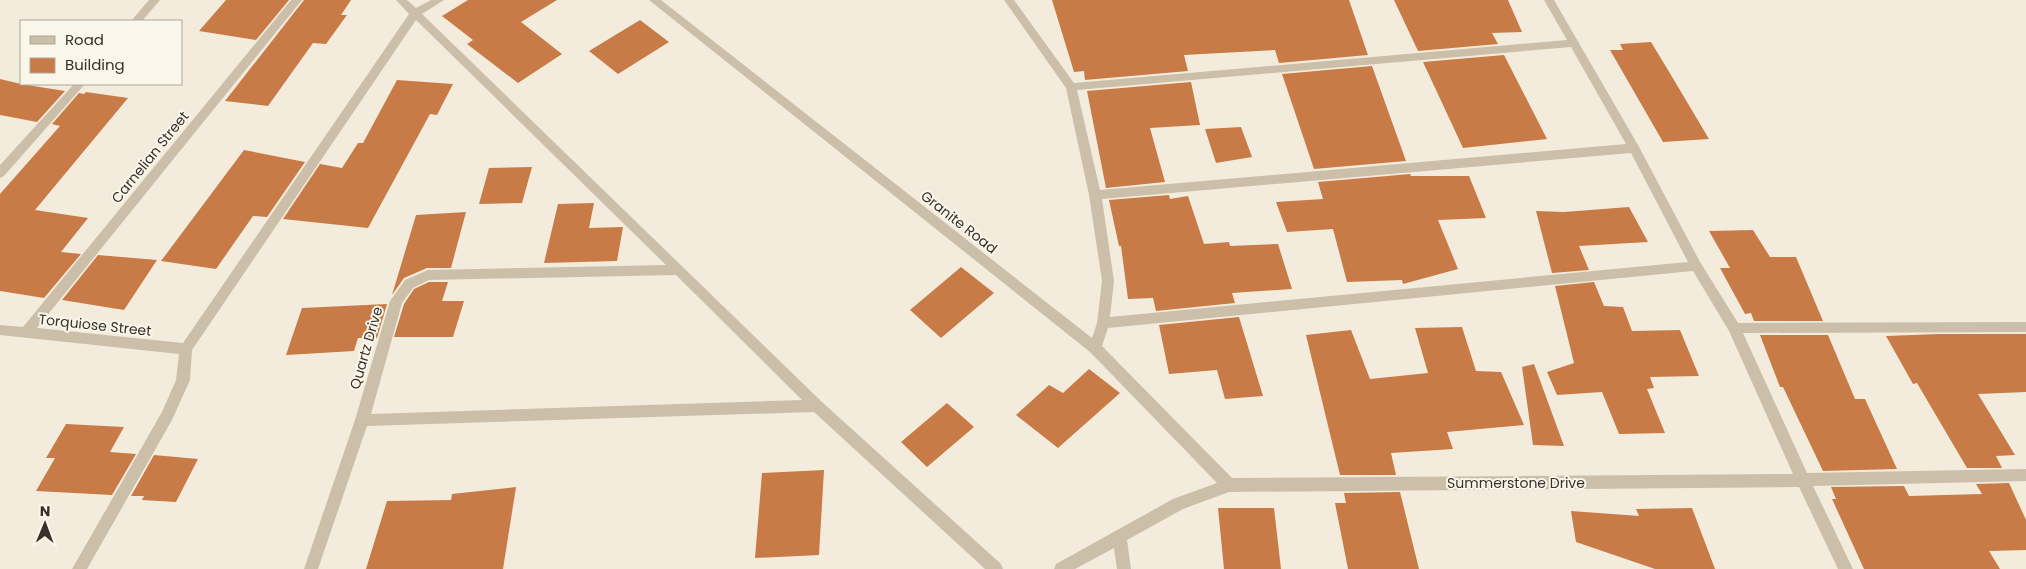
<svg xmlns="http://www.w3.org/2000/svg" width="2026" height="569" font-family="Poppins,sans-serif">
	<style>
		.building { fill: #c87b46 }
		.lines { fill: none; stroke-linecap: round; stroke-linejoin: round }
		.minor { fill: #ccbfa9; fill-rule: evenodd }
		.labels { text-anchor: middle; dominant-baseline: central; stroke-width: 4; stroke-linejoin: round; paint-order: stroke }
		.street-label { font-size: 14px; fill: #383029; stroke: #faf6ea }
	</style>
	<rect width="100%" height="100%" fill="#f3ecdd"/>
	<!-- building -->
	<path class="building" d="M226,0H289L256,40L199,31Z
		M304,0H351L341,15H347L326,44L313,43L268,106L225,101Z
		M468,0H557L521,22L562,54L518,83L467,44L473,40L442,16Z
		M1052,0H1349L1368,55L1279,63L1275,50L1184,55L1188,71L1085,80L1084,71L1074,72Z
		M1394,0H1508L1522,32L1492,33L1498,44L1418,51Z
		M640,20L669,42L618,74L589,51Z
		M1651,42L1668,70L1709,139L1663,142L1610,50H1623L1620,44Z
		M1504,55L1547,139L1463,148L1423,62Z
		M1372,66L1406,161L1314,169L1282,74Z
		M0,79L21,84L65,91L37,122L0,115Z
		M397,80L453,84L437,115L430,114L368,228L283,219L320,164L342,168L358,143H363Z
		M1191,82L1200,125L1150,128L1165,182L1106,188L1087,91Z
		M86,92L128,98L35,210L88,218L61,252L81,254L44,298L0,291V194L60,126L52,124L79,93L84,94Z
		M1241,127L1252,157L1216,163L1205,129Z
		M244,150L305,162L267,217L253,216L216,269L161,261Z
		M532,167L522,203L479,204L489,168Z
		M1410,174L1411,176H1469L1486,218L1438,220L1458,269L1403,284L1402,280L1347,282L1333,229L1287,232L1276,202L1323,199L1318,182Z
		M1169,195L1170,199L1188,196L1204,244L1229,242L1230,246L1278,244L1292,289L1232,293L1235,303L1156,311L1153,298L1128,299L1121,246H1119L1109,200Z
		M594,203L589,228L623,227L617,261L544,263L558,204Z
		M1629,207L1648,242L1579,246L1589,270L1552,273L1536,211L1564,212Z
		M466,212L451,268H427L404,278L392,295L416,215Z
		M1753,230L1770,257H1796L1823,321H1754L1751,313L1745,314L1720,268H1730L1709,231Z
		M98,255L157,260L124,310L62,300Z
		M961,267L994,293L941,338L910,310Z
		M429,282H448L442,301H464L453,337H394L404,304L414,289Z
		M1594,282L1604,306L1623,307L1632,331L1680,330L1699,376L1650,377L1654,388L1647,389L1665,433L1619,434L1602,392L1557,395L1547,372L1574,363L1555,286Z
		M387,304L377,338H358L354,351L286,355L302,308Z
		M1239,317L1263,396L1225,399L1217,370L1169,374L1159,325Z
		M1462,327L1476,371L1501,372L1524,425L1447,432L1453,449L1391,453L1396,475H1340L1306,335L1351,330L1370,379L1428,373L1415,328Z
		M1939,334H2026V392L1978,394L2015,455L1996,456L2002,468H1967L1917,383L1913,384L1886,336Z
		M1760,335H1828L1855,399H1865L1897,469L1823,471L1783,387H1780Z
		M1534,364L1564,446L1533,445L1522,367Z
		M1089,369L1120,393L1058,448L1016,415L1049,385L1063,393Z
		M947,403L974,427L927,467L901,442Z
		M66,424L124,427L110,452L136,454L112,495L36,491L55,458H46Z
		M154,455L198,459L176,502L142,500L144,496H131Z
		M824,470L819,555L755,558L762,473Z
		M2009,483L2026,520V550L1989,551L2000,569H1864L1832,499H1836L1831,487L1904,486L1909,496L1982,494L1976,484Z
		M516,487L503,569H366L387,501L451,500L452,494Z
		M1400,492L1419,569H1348L1335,503H1346L1344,493Z
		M1218,508H1274L1281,569H1224Z
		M1692,508L1715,569H1655L1576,542L1571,511L1639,516L1636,509Z"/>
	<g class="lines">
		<!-- minor -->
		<path class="minor" d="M149,0H160L142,21H131Z
			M291,0H302L37,328L183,343L409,14L396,0H407L416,8L431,0H444L422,14L822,402L1001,564L1003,569H985L814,412L367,426L318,569H304L355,420L390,301L405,280L428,270L666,265L416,20L192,350L190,380L172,420L87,569H72L162,412L176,380L179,354L0,335V325L23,327ZM676,275L802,400L371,414L402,303L413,288L429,280Z
			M649,0H661L1092,338L1097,323L1102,281L1089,195L1066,88L1004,0H1014L1074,83L1567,40L1544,0H1554L1638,145L1700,262L1738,323L2026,322V332L1743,333L1807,473L2026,469V481L1813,486L1853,569H1838L1799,487L1229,492L1183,509L1127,540L1131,569H1117L1114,548L1075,569H1054L1056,564L1173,499L1217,483L1090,352ZM1571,47L1626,144L1100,190L1077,90ZM1631,153L1688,262L1110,317L1114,281L1102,199ZM1693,271L1729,331L1793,474L1232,478L1102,346L1108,328Z
			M74,84H85L4,176L0,178V165Z"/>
	</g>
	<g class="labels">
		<!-- street labels -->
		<g class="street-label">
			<text transform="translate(150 157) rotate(-51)">Carnelian Street</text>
			<text transform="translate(959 222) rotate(38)">Granite Road</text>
			<text transform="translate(95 325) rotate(6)">Torquiose Street</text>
			<text transform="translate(366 348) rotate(-74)">Quartz Drive</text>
			<text x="1516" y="483">Summerstone Drive</text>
		</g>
	</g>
	<!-- legend -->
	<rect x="20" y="20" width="162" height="65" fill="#faf6ea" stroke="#aca79d"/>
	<rect x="30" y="36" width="25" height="8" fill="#ccbfa9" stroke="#aca79d"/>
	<text x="65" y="45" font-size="15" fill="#383029">Road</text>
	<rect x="30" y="58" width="25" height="15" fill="#c87b46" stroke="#aca79d"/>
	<text x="65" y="70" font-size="15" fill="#383029">Building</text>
	<!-- north arrow -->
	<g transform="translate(45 524) rotate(1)" stroke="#faf6ea" stroke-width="4" paint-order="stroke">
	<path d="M0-4L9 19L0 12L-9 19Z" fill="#383029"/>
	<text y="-8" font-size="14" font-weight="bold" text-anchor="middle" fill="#383029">N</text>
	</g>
</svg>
